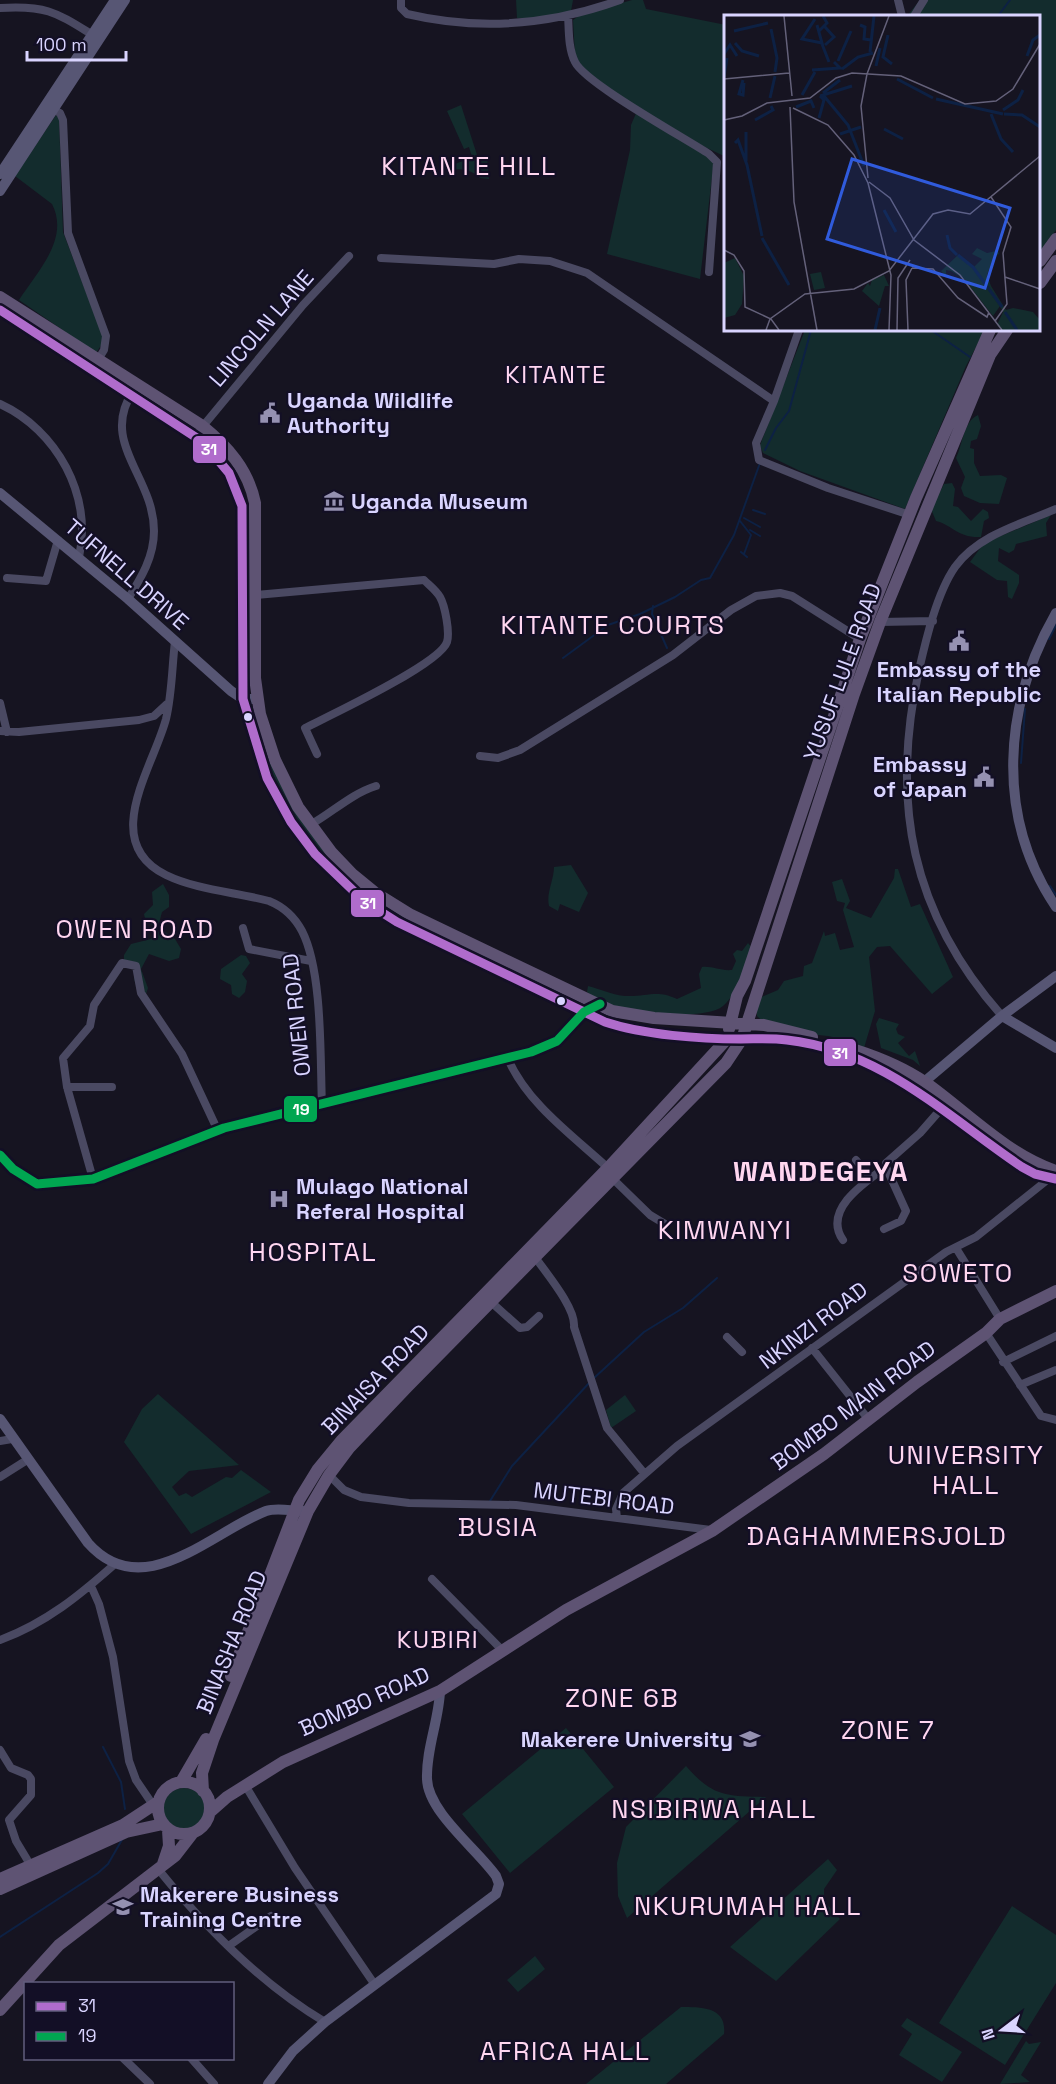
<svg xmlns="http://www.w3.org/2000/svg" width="1056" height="2084" font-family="'Space Grotesk',sans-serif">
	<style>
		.green { fill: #132c2d }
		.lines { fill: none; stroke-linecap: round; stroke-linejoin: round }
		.stream { stroke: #0d2144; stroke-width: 2 }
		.street { stroke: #4a4962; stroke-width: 8 }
		.secondary { stroke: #575674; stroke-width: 10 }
		.primary { stroke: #5e5373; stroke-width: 12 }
		.bus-1-casing { stroke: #130f26; stroke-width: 14 }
		.bus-2-casing { stroke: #130f26; stroke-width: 14 }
		.bus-1 { stroke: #b06ccc; stroke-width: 9 }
		.bus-2 { stroke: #00a651; stroke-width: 9 }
		.bus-dot { fill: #d9d4ff; stroke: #130f26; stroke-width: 2 }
		.labels { text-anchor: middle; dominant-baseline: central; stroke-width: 4.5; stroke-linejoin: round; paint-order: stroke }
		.street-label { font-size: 22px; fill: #d9d4ff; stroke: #130f26 }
		.poi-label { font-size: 22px; font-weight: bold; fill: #d9d4ff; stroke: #130f26; text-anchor: start }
		.neighbourhood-label { font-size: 24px; letter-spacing: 1.5px; fill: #ffd6f0; stroke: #130f26 }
		.quarter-label { font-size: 26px; letter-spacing: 1.5px; fill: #ffd6f0; stroke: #130f26 }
		.district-label { font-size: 28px; font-weight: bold; letter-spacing: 1.5px; fill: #ffd6f0; stroke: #130f26 }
		.inset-river { fill: none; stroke: #0d2144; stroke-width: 3 }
		.inset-road { fill: none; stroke: #64617a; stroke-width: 1.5 }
		.view { fill: #305bdc; fill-opacity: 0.15; stroke: #305bdc; stroke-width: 3 }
		.inset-edge { fill: none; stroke: #d9d4ff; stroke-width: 3 }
		.line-badge { stroke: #130f26; stroke-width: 2 }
		.badge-label { font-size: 16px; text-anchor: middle; font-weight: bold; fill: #fff }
	</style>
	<rect width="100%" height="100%" fill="#161421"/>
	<!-- green -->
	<path class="green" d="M516,0H573L571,11L533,19L517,18Z
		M632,0H643L646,9L726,25V157L684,137L714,160L700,279L607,254L630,150L631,125L637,111L581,66L575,55L573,20L580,15Z
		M920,0H1056V230L1040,252V16H907Z
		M461,105L478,158L487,156L489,179L480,178C470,167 455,169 441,170L472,157L469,147L464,149L447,111Z
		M56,115L59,118L63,232L103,337L102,344L96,353L19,300C37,272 70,239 52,204L15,176Z
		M805,330H985L966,366L905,509L800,471L763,453L760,446L762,440Z
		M978,415L981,426L977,439L971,441L970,448L974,449V463L980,476L1001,475L1007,478L999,504L980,503L964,496L961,488L965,477L956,458C963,444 963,422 978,415Z
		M952,483L955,489L953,506L958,507L971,521L983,509L988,512L989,518L984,521L981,537C957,538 953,525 936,521L931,509L944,484Z
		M1051,515L1046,523L1047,536L1016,544L1014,550L1009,553L999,548L998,561L1019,575V583L1012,599L1008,597L1007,581L997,580L970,562L984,543Z
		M253,720L260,726L270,757L348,874L556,988L561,997C458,946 339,904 283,796C270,771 262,746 253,720Z
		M571,865L588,893L579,912L560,904L558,911L549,906C546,893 554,880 554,867Z
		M895,869H898L911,907L920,904L953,977L932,994L890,946L877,947L869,957L875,1011L864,1048C852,1044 840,1038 828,1036C800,1032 778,1037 757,1016V999L778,990L784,981L803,976L804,966L812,963L824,931L825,936L835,933L840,950L854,947L843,910L845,903L837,901L832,882L842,879L850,901L846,908L871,918L894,878Z
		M163,884L169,895V907L162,912L158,927L146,923L144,914L153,905L152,892Z
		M164,931L175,939L181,949L179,958L169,961L149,954L141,969L148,988L146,994H139L134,979V969L124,964V955L131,944L151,939L155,932Z
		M748,943L753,949C746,967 738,993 723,1006C705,1021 632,1013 610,1006C602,1004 594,997 587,992L588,986C600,989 613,995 625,996C647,997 657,989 677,999L701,988L699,974L702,967C713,966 720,971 732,970L736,961L733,954L737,950L742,951Z
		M241,955L246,956L250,963L242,974L247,981L245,992L239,998L232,994L231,985L220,979L221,969Z
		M879,1018L899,1024L896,1029L898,1034L905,1037L898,1043L909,1056L915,1051L920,1066L913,1060L881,1048L876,1024Z
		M158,1394L239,1465L189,1471L172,1487L179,1496L186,1493L192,1497L226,1477L232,1478L241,1470L271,1492L191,1534L124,1442L142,1409Z
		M625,1395L636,1411L611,1428L606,1410Z
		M566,1728L614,1787L510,1873L462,1814Z
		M686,1766C713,1797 726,1796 766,1797L627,1918L618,1896L617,1863L626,1827Z
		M163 1809a21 21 0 1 1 42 0a21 21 0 1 1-42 0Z
		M828,1859L837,1870L824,1889V1901L840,1919L776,1981L730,1947Z
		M1012,1906L1056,1935V1983L1005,2065L939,2023Z
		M535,1956L545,1969L518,1992L507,1980Z
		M681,2007C702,2007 727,2007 724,2034L666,2084H586Z
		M907,2018L962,2052L942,2082L899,2055L912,2034L901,2026Z
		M1026,2041L1029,2044L1041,2042L1021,2075L1030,2082L1000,2084Z"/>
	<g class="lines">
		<!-- stream -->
		<path class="stream" d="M998,16L1010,0
			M931,330L970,357
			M765,450L776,428L789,411L811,330
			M753,510L765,514
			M744,518L760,527
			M740,521L751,535L744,554
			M750,530L760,536
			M741,552L747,557
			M653,606L652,614L667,648
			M1049,639L1056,625
			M563,658L608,625L640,614L675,597L701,580L710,578L734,535L760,463
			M1021,763L1025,709
			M1050,886L1056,895
			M594,1378L644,1332L683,1308L717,1278
			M490,1501L512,1466L590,1382
			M103,1747L121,1782L125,1809
			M0,1937L98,1873L108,1864L123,1838"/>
		<!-- street -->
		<path class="street" d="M401,0V8L407,14C479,31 551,25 620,0
			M898,0L902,16
			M0,8C48,5 57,13 96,37
			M568,15C569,30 568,48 575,62C585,83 683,137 709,154L717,162L709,272
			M914,16L924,0
			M54,110L60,113L63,120L68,233L106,336L104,350L96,363
			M381,258L494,264L519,259L550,261L587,273L774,401L756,443L759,460L828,488L910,515
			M774,401L799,330
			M0,404C57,430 93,496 79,557
			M194,437L303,305L349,256
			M7,578L46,581L58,540
			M256,595L424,580C429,585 436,590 440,597C445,606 450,632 447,642C440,664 329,716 305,728L317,754
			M128,599C141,578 154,557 154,531C154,476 99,443 133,391
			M880,622L933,621
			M175,641C172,667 172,694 166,719C153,768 99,842 166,875C197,890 235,892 269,901C284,907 294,916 302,931C323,972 320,1059 322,1106
			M0,703L7,732
			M0,731L19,732L139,720L154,716L167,704
			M480,756L498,758L520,750L673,655L731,610L756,596L780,593L792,596L860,639
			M310,825C333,812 351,794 376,786
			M243,928L249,949L311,961
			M1002,1016C911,913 890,803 919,670C926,639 937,593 955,567C978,535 1021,524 1056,509
			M508,1059C528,1104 572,1135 608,1168
			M67,1087H112
			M0,1155L13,1169L37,1184L93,1179L224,1128L531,1052L557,1041L585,1011
			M856,1160L871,1178
			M612,1178L650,1215L665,1224
			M93,1179L67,1087L63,1058L90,1026L94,1005L122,963L136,966L141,993L182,1054L218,1131
			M884,1229L901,1221L906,1211L886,1167
			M843,1240C822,1210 865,1182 886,1167V1163L920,1133L941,1109
			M956,1248L1000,1319
			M535,1257C546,1273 576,1308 574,1327L607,1428L644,1473
			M491,1302L520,1328L527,1327L539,1316
			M986,1333L1041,1416L1056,1420
			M727,1337L742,1352
			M812,1348L869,1420
			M1003,1362L1056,1336
			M1020,1385L1056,1370
			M0,1441L12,1439
			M329,1475L344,1490L361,1497L409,1503L516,1505L711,1530
			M0,1477L27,1460
			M617,1518L616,1509L623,1493L677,1446L946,1252L976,1237L1051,1177
			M432,1579L502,1650
			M91,1586L99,1604L113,1657L129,1761L136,1780L153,1805
			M0,1640C46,1623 80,1595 116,1563
			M0,1750L11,1768L28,1775L31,1779V1795L9,1820L16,1841L31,1866
			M245,1785L295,1868L375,1985
			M158,1869C205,1927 261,1984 325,2022
			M230,1945L271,1916
			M123,2058L150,2084
			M191,2058L214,2084"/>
		<!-- secondary -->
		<path class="secondary" d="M0,174L115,0
			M0,191L125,0
			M0,493L128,599L231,691L243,699H258
			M1056,613C1003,705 995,817 1056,907
			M1002,1016L1056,1048
			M924,1082L1002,1016L1056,976
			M0,1419L88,1543C143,1605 211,1532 266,1511C277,1507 291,1511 303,1511
			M268,2084L293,2051L325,2022L496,1894L499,1884L496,1876C477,1849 428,1812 427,1779C426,1749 439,1720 440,1691"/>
		<!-- primary -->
		<path class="primary" d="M1040,261L1056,239
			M1040,283L1056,261
			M0,297L201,425C228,447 248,469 255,503V678L260,714L275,760L298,807L332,853L352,874L374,892L411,915L612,1011L654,1018L764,1025L812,1037
			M0,310L203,442L229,473L242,506L243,699L267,778L291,822L315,854L364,901L397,922L605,1022C644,1035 700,1039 741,1039C757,1039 772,1038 787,1040C883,1051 946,1116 1022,1167L1035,1174L1056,1179
			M729,1029L737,996L745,981L860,639L916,498L990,330
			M855,1050C880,1058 904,1068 926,1083C968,1113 1006,1154 1056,1171
			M231,1676L299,1500L318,1469L341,1441L608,1168L727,1039
			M158 1808a26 26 0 1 1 52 0a26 26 0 1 1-52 0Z
			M181,1782L206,1739
			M203,1791L202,1773L213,1740L308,1511L329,1475L350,1447L407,1387L726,1063L742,1039L854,694L880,622L990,355L1007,330
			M210,1812L227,1797L283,1762L440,1691L566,1610L712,1531L824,1454L917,1382L986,1333L1000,1319L1056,1291
			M163,1864L169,1846L168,1830
			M0,1879L123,1825L158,1802
			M0,1889L126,1832L163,1824
			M0,2010L59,1945L175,1856L192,1834"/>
		<!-- bus-1 casing -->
		<g class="bus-1-casing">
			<path id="bus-1" d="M0,310L203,442L229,473L242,506L243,699L267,778L291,822L315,854L364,901L397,922L605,1022C644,1035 700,1039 741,1039C757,1039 772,1038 787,1040C883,1051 946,1116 1022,1167L1035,1174L1056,1179"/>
		</g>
		<!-- bus-2 casing -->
		<g class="bus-2-casing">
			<path id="bus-2" d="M0,1155L13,1169L37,1184L93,1179L224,1128L531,1052L557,1041L584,1012L600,1004"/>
		</g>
		<!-- bus-1 -->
		<use href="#bus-1" class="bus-1"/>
		<!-- bus-2 -->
		<use href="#bus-2" class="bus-2"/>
	</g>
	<!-- icons -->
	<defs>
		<g id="civic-bare" transform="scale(1.62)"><path d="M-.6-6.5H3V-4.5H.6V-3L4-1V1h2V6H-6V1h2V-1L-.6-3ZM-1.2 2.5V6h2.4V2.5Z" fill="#9591b1" stroke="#130f26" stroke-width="2.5" paint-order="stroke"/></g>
		<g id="museum-bare" transform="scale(1.62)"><path d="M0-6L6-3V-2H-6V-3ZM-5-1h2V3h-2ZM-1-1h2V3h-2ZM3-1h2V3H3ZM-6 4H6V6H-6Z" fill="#9591b1" stroke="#130f26" stroke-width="2.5" paint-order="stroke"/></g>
		<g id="hospital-bare" transform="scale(1.62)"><path d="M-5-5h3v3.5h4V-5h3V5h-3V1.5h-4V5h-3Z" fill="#9591b1" stroke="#130f26" stroke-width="2.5" paint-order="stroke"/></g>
		<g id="university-bare" transform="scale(1.62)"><path d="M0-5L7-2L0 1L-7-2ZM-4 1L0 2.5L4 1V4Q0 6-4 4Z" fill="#9591b1" stroke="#130f26" stroke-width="2.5" paint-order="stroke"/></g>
	</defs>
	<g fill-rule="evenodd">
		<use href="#civic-bare" x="270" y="413"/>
		<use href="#museum-bare" x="334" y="501"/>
		<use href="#civic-bare" x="959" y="641"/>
		<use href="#civic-bare" x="984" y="777"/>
		<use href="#hospital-bare" x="279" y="1199"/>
		<use href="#university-bare" x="750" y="1739"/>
		<use href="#university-bare" x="123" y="1907"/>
	</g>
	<!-- markers -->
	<g class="bus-dot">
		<circle cx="248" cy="717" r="5"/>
		<circle cx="561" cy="1001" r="5"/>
	</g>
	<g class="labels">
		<!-- street labels -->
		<g class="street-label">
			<text transform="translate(261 328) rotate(-49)">LINCOLN LANE</text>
			<text transform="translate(127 574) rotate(41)">TUFNELL DRIVE</text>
			<text transform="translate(842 672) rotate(-70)">YUSUF LULE ROAD</text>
			<text transform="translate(296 1015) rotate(-96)">OWEN ROAD</text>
			<text transform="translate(813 1325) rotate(-37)">NKINZI ROAD</text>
			<text transform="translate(375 1379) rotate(-46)">BINAISA ROAD</text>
			<text transform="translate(853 1405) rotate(-37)">BOMBO MAIN ROAD</text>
			<text transform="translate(604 1498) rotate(7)">MUTEBI ROAD</text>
			<text transform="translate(231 1642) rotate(-68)">BINASHA ROAD</text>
			<text transform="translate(364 1701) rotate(-24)">BOMBO ROAD</text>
		</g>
		<!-- poi labels -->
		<g class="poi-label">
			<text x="287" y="400">Uganda Wildlife<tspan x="287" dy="25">Authority</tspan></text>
			<text x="351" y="501">Uganda Museum</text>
			<text x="959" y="669" text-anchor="middle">Embassy of the<tspan x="959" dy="25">Italian Republic</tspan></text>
			<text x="967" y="764" text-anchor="end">Embassy<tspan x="967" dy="25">of Japan</tspan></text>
			<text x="296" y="1186">Mulago National<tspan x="296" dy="25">Referal Hospital</tspan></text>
			<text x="733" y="1739" text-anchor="end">Makerere University</text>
			<text x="140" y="1894">Makerere Business<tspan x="140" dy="25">Training Centre</tspan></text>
		</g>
		<!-- neighbourhood labels -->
		<g class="neighbourhood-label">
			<text x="556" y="374">KITANTE</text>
			<text x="438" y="1639">KUBIRI</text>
		</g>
		<!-- quarter labels -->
		<g class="quarter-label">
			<text x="469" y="166">KITANTE HILL</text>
			<text x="613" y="625">KITANTE COURTS</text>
			<text x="135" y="929">OWEN ROAD</text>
			<text x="725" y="1230">KIMWANYI</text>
			<text x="313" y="1252">HOSPITAL</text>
			<text x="958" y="1273">SOWETO</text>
			<text x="966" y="1455">UNIVERSITY<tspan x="966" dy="30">HALL</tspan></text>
			<text x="498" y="1527">BUSIA</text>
			<text x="877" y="1536">DAGHAMMERSJOLD</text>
			<text x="622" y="1698">ZONE 6B</text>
			<text x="888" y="1730">ZONE 7</text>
			<text x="714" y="1809">NSIBIRWA HALL</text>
			<text x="748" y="1906">NKURUMAH HALL</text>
			<text x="565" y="2051">AFRICA HALL</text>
		</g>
		<!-- district labels -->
		<g class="district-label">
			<text x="821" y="1171">WANDEGEYA</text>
		</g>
	</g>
	<!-- overview -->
	<g transform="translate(724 15)">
		<rect width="316" height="316" fill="#161421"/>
		<path d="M273,232L275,239L270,242L263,260L267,271L282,295L289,293L309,297L316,305V315H278L273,310L279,297L276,291L269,301L240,264L227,256L222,255V261L217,256L234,240L250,252L258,244L248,239L253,233L263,238L272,236ZM11,243L20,261L18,289L11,300L0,303V248ZM97,257L101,273L90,275L86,259ZM160,260L165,271H161L155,291L138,276L144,268L146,271L148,265Z" fill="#132c2d"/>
		<path class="inset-river" d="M91,4L78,24L98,28L93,10M136,10L141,12L140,24L147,25M47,14L53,43L51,57M10,16L44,8M95,16L103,8L99,1M164,20L159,42L168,49M11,28L18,36L35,41M98,29L105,47M101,30L110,22L101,12M146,37L150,1M0,39L6,30L13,41M303,41L309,25L316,20M114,46L127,16M152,51L156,33M118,54L134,42L149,38M88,55L116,53L110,47M0,62L3,43M173,64L209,83M19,65L15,79L19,80L20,68M99,78L116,65M78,80L91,57M96,81L128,71M100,81L124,110L140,151M46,83L51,61M212,84L279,99M72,92L87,86L90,93M279,95L294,85L299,75M267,99L277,124L289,137M280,99L298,100L316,112M95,103L100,85L96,81M31,105L49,95L47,91M160,114L179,124M22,117V146M116,119L137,112M11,128L14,125L23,150L38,221M160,195L172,217M223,220L226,233L233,240M38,223L65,270M234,240L249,252L278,292M281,297L293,315M151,315L156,293"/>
		<path class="inset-road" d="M60,1L68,81M0,64L65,58M66,92L70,187L93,315M69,93L104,110L130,140L144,168L167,260L165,315M0,105L18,101L43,88L86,83L112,63L128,58L177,61L241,89L272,86L289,74L316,29M144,163L137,91L143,59L165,1M145,167L166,183L190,225L236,260L278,315M267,182L287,212L279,238L283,289L271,306M0,235L10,240L20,256L21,292L47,304L55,315M188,253L209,254L234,283L263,302L265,297M281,262L316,274M42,315L46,304L81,279L130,274L165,256L209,199L224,195L246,199L316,141M173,315L174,263L186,245M184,315L182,265L188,253"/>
		<path class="view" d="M128,144L286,193L261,273L103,224Z"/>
		<rect width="316" height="316" class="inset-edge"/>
	</g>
	<g class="line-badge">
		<rect x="192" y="435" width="35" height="29" rx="6" fill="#b06ccc"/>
		<rect x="350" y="889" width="35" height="29" rx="6" fill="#b06ccc"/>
		<rect x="823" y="1038" width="34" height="29" rx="6" fill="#b06ccc"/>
		<rect x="283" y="1095" width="35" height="28" rx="6" fill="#00a651"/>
	</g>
	<g class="badge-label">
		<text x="209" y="455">31</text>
		<text x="368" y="909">31</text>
		<text x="840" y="1059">31</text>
		<text x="301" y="1115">19</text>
	</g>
	<!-- legend -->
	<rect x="24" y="1982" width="210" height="78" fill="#130f26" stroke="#625e7d" stroke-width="1.5"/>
	<rect x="36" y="2002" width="30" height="9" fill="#b06ccc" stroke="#625e7d" stroke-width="1.5"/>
	<text x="78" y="2012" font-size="18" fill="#d9d4ff">31</text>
	<rect x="36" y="2032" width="30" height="9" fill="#00a651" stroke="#625e7d" stroke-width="1.5"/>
	<text x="78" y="2042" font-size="18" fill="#d9d4ff">19</text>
	<!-- north arrow -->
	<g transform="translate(1002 2030) rotate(253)" stroke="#130f26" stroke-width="4.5" paint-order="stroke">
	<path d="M0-4.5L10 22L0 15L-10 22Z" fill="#d9d4ff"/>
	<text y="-9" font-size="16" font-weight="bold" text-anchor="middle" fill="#d9d4ff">N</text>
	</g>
	<!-- scale -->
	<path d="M27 51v9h99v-9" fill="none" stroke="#d9d4ff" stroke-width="3"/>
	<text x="36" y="51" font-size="18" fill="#d9d4ff" stroke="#130f26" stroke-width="4.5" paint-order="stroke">100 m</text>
</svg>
